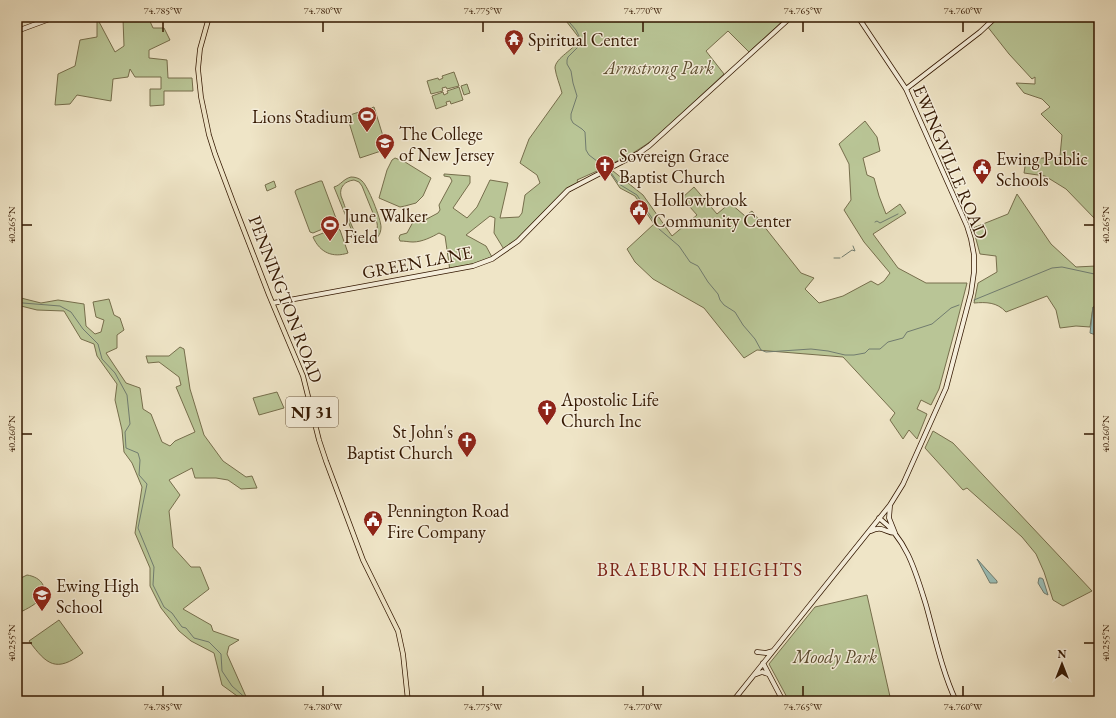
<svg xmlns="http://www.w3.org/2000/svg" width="1116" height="718" font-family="'EB Garamond',serif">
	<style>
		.green { fill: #b9c596; stroke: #766e4c; fill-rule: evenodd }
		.water { fill: #9abfb9; stroke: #717c6f }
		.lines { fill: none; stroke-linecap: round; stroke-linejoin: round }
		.stream { stroke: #717c6f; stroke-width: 1 }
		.secondary-casing { stroke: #331701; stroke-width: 5.5 }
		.primary-casing { stroke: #331701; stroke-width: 5.5 }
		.secondary { stroke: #f5eedb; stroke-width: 4 }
		.primary { stroke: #efe5c7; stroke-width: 4 }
		.ticks { fill: none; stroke: #331701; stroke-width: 1.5 }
		.labels { text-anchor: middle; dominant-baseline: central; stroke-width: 3; stroke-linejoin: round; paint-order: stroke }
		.shield { fill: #f5eedb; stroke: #6d5842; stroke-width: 1 }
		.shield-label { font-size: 17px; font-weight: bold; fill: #331701 }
		.poi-label { font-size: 18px; fill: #331701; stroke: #f5eedb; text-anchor: start }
		.park-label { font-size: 18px; font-style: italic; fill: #5b4b2e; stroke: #f5eedb }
		.street-label { font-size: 18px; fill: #331701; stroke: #f5eedb }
		.neighbourhood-label { font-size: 19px; letter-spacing: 1px; fill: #7a1f14; stroke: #f5eedb }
		.neatline { fill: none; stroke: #331701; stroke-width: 1.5 }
		.ticks-label { font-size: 10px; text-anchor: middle; fill: #331701 }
	</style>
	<rect width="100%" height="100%" fill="#efe5c7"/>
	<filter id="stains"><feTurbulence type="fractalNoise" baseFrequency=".005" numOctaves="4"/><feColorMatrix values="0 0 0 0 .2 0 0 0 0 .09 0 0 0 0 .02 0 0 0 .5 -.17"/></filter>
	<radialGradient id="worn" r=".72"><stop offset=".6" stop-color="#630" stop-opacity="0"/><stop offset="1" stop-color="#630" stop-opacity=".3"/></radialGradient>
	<!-- green -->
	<path class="green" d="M125,17H148L153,28H164L170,40L149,50V58L167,60L168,78H192L193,91H164V105L150,106V89H161V77H135L130,69L128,77L113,79L111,101L77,95L70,104L55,105L58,74L75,66L80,40L97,37V18L115,52L124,46L123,19Z
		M563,17H787L749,52L728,31L706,51L724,74L653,140L630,155L611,164L608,161L606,167L577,180L580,185L564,195L505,251L494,233L495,218L490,216L466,235L486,246L493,259L450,271L445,236L439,233C432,237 422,242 413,242C409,242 405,241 400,241L399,238L400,235L407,233L413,222L423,221L438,213L440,210L439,205L452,181L450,177L444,176V174H445L470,176V183L453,208L467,218L477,207L490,180L508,183L500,218L519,217L522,213L525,195L540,183L537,175L520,163L529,139L562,93C560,85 556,76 555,68C555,58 575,49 580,39Z
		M996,17H1089L1099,29V166L1096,220L1066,189L1045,176L1024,173L1026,160L1060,156L1062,135L1041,114L1050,107L1042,99L1024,93L1016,83L1035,84V77L1032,79L1009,54L987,26Z
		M454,72L459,86L447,89L446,87L442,88L443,91L431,94L427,81L438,78L439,80L443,78L442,76Z
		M467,84L470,93L464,95L461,86Z
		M459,87L463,100L451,104L450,101L446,102L447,105L436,109L432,96L443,92L444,95L448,93L447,91Z
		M374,107L387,149L360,158L347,116Z
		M865,121L877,137L880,151L863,158L867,175L874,178L879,196L886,214L900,204L906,213L873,234L898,268L926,283H967L956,326L939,389L931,405L921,400L917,409L927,414L917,439L909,430L903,439L890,420L895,413L843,357L757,350L744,358L704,308L653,279L635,262L627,249L654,224L635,196L620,188L610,173L613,171L643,195L672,236L697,215L682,198L694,187L717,214L730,203L745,216L752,211L801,273L814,278L805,289L819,303L843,296L871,281L878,285L884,281L890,273L864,242L844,210L851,200L849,164L839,144Z
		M395,158L405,162L431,178L423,196L416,203L405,206L400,207L379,198L387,170L392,160Z
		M351,177C355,177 359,178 362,181C368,186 381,219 381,227C381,243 363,246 354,236L334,187C341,185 343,179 351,177ZM354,180L359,182L362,186L377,223C380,237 363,246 355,232C349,222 346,208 341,196C339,187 345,181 354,180Z
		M274,181L276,187L267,191L265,185Z
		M320,181H322L337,221V223L313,233L310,232L295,192L296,190Z
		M1017,194L1051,244L1076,267L1096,266L1099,250V307H1093L1090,327L1076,326L1060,328L1056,310L1047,296L1006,312C997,302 986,302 974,303L978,283L997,272L996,256L980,254L973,228L1008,214Z
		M336,228L340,230L348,253C333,258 320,253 313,237Z
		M17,297L41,303L58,300L84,304L86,326L95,334L101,332L104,320L96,317L93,302L109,299L114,315L120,318L124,330L117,335V348L106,353L126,383L140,388L143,409L151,414L162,442L170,446L175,441L195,432L176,387L181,385L179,377L159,362L148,363L146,356H169L180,347L184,349L190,389L204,435L223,461L246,477L252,476L257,488L241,489L228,480L216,478H195L192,468L169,480L180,495L169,511L173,547L191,567H200L209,589L183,609L211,625L213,631L239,640L229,646L227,654L248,701H244L222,685L214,653L191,641L179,631L161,608L150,586V568L135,533L142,487L132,463L124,452L122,430L115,400L117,384L97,356L94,344L81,339L64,311L37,310L17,305Z
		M277,392L284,408L259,415L253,398Z
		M933,431L953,443L1092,591L1063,606L1053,600L1044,572L1036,554L1022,537L967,488L963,490L925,448Z
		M27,575C41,577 50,588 39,600C34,606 24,610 17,614V580Z
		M867,595L891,701H789L769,664L815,607Z
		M59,620L83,653C56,673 47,665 29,641Z"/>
	<!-- water -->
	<path class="water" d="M1093,307H1099V336L1090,333Z
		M977,559L997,581V583H990Z
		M1039,578H1041L1043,579L1048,595L1044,593L1038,583Z"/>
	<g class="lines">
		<!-- stream -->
		<path class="stream" d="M565,17L576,30L581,40L578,47L568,57L567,60V64L571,71L573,83L577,96L571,114V119L573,123L582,129L585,132L586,150L589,155L606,168
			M609,170L619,184L637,195L659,229L679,246L690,262L698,266L708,282L718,294L720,300L724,305L735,312L743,325L755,339L761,350L766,352L811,349L828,351L845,355H854L865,353L869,349H880L888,342L903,338L907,332L932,324L951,308L959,305
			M875,222L877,221L880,223L898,214
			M842,257L852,250L855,251L853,246
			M834,258H840
			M974,300L1052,268L1062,267L1099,275
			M17,301L23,303L60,306L71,312L83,329L98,344L102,359L115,373L127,395L130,424L125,432L126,448L138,453L140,460L139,475L147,484L138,528L154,567L153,585L164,607L172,613L182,627L186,628L194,638L209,642L221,654L222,671L232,686L249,701"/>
		<!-- secondary casing -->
		<g class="secondary-casing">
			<path id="secondary" d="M17,31L55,17
				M906,89L980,32L996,17
				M273,303L473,266L492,259L518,241L568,190L639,153L649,146L791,17
				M879,518C907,539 916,573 926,605C935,637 942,671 956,701
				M871,531C883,525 885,533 895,533L889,518L890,506
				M757,652L766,653L773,651
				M763,663L783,701
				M754,675L762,672L768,674
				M733,701L890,505L903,484L946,388L971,293L974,272V255L971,239L967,226L906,89L858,17"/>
		</g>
		<!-- primary casing -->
		<g class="primary-casing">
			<path id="primary" d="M209,17L200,49L198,69L201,97L209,135L215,154L233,202L269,295L303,376L319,440L326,461L363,560L398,631L403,654L408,701"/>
		</g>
		<!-- secondary -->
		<use href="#secondary" class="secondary"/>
		<!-- primary -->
		<use href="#primary" class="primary"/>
	</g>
	<!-- ticks -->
	<path class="ticks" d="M163,22V32M323,22V32M483,22V32M643,22V32M803,22V32M963,22V32M22,225H32M1084,225H1094M22,434H32M1084,434H1094M22,643H32M1084,643H1094M163,686V696M323,686V696M483,686V696M643,686V696M803,686V696M963,686V696"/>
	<!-- icons -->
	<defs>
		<g id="temple-pin" transform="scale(1)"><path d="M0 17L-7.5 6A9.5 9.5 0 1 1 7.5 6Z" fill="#8f2418" stroke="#f5eedb"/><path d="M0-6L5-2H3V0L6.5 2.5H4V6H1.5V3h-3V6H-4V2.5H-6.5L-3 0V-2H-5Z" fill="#fff"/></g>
		<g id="stadium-pin" transform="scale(1)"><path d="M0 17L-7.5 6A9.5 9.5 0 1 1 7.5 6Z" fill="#8f2418" stroke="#f5eedb"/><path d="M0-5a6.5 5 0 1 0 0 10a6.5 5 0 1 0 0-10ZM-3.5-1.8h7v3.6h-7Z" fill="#fff"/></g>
		<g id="university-pin" transform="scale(1)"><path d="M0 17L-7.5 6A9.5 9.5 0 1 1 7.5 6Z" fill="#8f2418" stroke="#f5eedb"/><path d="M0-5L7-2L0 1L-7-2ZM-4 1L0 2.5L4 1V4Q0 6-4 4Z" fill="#fff"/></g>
		<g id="church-pin" transform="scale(1)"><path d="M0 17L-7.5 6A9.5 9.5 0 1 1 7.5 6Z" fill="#8f2418" stroke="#f5eedb"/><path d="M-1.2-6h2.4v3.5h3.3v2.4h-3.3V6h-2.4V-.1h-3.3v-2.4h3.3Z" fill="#fff"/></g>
		<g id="civic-pin" transform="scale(1)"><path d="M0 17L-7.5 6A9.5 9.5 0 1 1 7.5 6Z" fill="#8f2418" stroke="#f5eedb"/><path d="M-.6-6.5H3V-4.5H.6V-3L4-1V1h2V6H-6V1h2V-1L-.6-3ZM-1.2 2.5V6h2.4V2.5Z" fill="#fff"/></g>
		<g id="school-pin" transform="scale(1)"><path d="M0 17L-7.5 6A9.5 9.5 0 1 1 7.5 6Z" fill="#8f2418" stroke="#f5eedb"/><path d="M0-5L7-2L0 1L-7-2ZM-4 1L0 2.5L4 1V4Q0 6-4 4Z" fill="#fff"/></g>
	</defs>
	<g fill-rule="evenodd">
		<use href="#temple-pin" x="514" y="39"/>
		<use href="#stadium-pin" x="367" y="116"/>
		<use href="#university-pin" x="385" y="143"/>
		<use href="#church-pin" x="605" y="165"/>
		<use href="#civic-pin" x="982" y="168"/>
		<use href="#civic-pin" x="639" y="209"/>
		<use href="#stadium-pin" x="330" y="225"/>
		<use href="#church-pin" x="547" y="409"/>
		<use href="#church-pin" x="467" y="441"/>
		<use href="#civic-pin" x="373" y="520"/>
		<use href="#school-pin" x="42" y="595"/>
	</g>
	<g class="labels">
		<!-- shield labels -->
		<rect class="shield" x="286" y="397" width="52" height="30" rx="3"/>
		<g class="shield-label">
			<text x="312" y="412">NJ 31</text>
		</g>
		<!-- poi labels -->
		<g class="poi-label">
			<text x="528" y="39">Spiritual Center</text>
			<text x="353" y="116" text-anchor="end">Lions Stadium</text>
			<text x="399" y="133">The College<tspan x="399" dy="21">of New Jersey</tspan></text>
			<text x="619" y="155">Sovereign Grace<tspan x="619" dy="21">Baptist Church</tspan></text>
			<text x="996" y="158">Ewing Public<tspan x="996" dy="21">Schools</tspan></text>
			<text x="653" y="199">Hollowbrook<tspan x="653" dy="21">Community Center</tspan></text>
			<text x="344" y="215">June Walker<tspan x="344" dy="21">Field</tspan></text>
			<text x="561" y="399">Apostolic Life<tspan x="561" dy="21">Church Inc</tspan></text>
			<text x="453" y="431" text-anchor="end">St John's<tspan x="453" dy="21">Baptist Church</tspan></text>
			<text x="387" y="510">Pennington Road<tspan x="387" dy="21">Fire Company</tspan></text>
			<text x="56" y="585">Ewing High<tspan x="56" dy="21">School</tspan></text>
		</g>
		<!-- park labels -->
		<g class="park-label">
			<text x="659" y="67">Armstrong Park</text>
			<text x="835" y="656">Moody Park</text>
		</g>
		<!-- street labels -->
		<g class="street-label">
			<text transform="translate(951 162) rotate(67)">EWINGVILLE ROAD</text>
			<text transform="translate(417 262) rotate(-11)">GREEN LANE</text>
			<text transform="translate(286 299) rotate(69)">PENNINGTON ROAD</text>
		</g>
		<!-- neighbourhood labels -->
		<g class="neighbourhood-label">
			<text x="700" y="569">BRAEBURN HEIGHTS</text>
		</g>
	</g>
	<!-- margin -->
	<rect width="1116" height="718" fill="none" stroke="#efe5c7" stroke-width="44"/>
	<!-- north arrow -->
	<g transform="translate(1062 664)" stroke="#f5eedb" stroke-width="3" paint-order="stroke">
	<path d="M0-3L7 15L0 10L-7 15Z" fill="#331701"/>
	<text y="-6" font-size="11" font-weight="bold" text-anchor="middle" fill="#331701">N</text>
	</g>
	<rect x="22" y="22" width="1072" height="674" class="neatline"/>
	<g class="ticks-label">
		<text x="163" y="14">74.785°W</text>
		<text x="323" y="14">74.780°W</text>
		<text x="483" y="14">74.775°W</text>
		<text x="643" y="14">74.770°W</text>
		<text x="803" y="14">74.765°W</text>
		<text x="963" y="14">74.760°W</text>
		<text transform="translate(11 225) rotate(-90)" y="4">40.265°N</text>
		<text transform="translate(1105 225) rotate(-90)" y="4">40.265°N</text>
		<text transform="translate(11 434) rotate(-90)" y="4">40.260°N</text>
		<text transform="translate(1105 434) rotate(-90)" y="4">40.260°N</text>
		<text transform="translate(11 643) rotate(-90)" y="4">40.255°N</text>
		<text transform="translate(1105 643) rotate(-90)" y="4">40.255°N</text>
		<text x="163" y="710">74.785°W</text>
		<text x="323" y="710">74.780°W</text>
		<text x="483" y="710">74.775°W</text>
		<text x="643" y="710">74.770°W</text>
		<text x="803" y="710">74.765°W</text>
		<text x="963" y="710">74.760°W</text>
	</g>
	<rect width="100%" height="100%" filter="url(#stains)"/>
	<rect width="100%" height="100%" fill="url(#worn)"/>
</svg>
